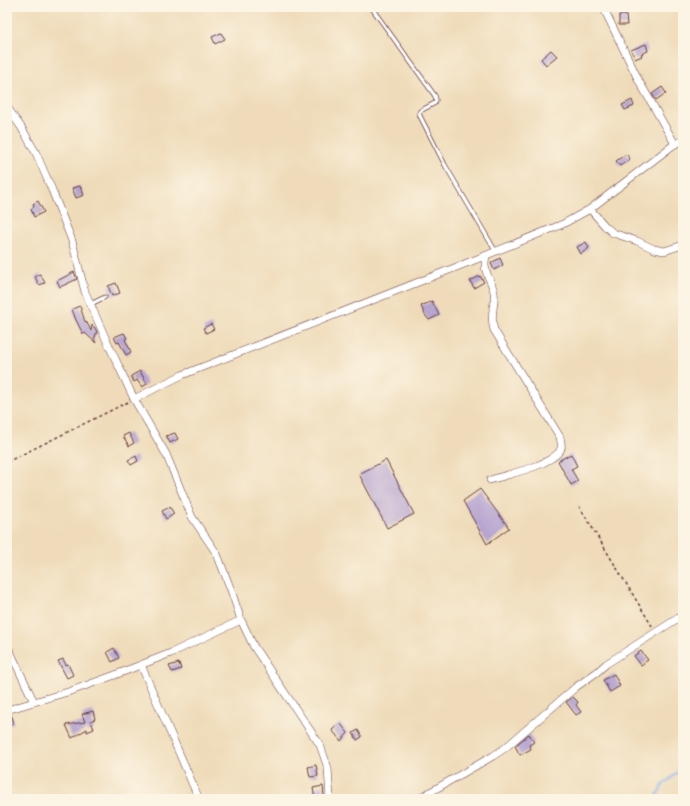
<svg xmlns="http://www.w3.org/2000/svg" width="690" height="806" font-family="Cardo,serif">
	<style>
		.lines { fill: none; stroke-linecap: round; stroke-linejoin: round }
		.stream { stroke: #81b1ec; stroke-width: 2 }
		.building { fill: #b7a5d0 }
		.service-casing { stroke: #633b40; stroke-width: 5 }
		.minor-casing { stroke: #633b40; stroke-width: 8 }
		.path { stroke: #633b40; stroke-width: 1.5; stroke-dasharray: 3 3; stroke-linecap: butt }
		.service { stroke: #fff; stroke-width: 3.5 }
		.minor { stroke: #fff; stroke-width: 7 }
	</style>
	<rect width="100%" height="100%" fill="#fcf5e5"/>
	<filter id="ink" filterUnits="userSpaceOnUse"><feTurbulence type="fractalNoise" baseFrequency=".025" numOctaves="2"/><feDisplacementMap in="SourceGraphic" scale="8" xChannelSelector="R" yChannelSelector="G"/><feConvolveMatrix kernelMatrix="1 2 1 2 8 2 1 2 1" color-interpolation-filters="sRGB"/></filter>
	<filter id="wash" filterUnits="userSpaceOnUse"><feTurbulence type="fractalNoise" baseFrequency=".012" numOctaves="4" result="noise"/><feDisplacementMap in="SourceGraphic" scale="16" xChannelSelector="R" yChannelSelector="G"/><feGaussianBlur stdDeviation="0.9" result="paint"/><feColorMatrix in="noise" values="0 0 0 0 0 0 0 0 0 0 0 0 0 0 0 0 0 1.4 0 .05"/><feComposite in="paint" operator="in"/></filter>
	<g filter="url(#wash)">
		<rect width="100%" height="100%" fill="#efdbb9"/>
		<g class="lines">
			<!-- stream -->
			<path class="stream" d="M655,799L663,785L683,768"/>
		</g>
		<g id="blocks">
			<!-- building -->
			<path class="building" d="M619,15H626L627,25H619Z
				M221,33L225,39L215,44L212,37Z
				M646,44L648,51L641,54L642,56L635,59L631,50Z
				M551,50L557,56L546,65L541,59Z
				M662,87L666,93L656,100L652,94Z
				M632,100L634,106L625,110L622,105Z
				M626,154L630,159L620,166L616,161Z
				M80,186L84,195L76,198L72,188Z
				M38,201L44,212L34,217L31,209L34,207L33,204Z
				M586,242L589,248L581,254L577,247Z
				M500,258L503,265L494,270L491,263Z
				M74,272L77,279L60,287L57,281Z
				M40,274L45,283L39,285L35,277Z
				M480,276L484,282L474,288L470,281Z
				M116,283L120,293L112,296L108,286Z
				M432,301L439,315L429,320L425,315L421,306Z
				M80,306L85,322L86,321L91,331L92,325L95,328L97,332L94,339L96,343L85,333L83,334L76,320L72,309Z
				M211,324L214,329L206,333L203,328Z
				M124,333L127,338L125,339L131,352L126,355L119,342L117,343L114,337Z
				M140,371L147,384L142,387L137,380L134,382L131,376Z
				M129,433L134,443L129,446L123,436Z
				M175,433L178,439L170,443L166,436Z
				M571,454L577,466L571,469L578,481L571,485L558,461Z
				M136,456L138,461L131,465L128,460Z
				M386,460L414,514L387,528L359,474Z
				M480,489L509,528L487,544L463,501Z
				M170,507L174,514L166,519L162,511Z
				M114,648L119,658L112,662L107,652Z
				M641,651L648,660L641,665L634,656Z
				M63,659L66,665L68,664L73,675L67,678L58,661Z
				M179,663L181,669L172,672L169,666Z
				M614,674L620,686L610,692L603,680Z
				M573,697L578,702L576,705L581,712L576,715L566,702Z
				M93,711L95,719L91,721L94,729L87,732V729L72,738L66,725L85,722L82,714Z
				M11,714L14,723L7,726V715Z
				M340,723L348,733L341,741L332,730Z
				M358,730L362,737L357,740L353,733Z
				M529,734L534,742L529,745L531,749L520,755L515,746Z
				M316,765L318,776L310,777L308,767Z
				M323,786L324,797L315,799L313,788Z"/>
		</g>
	</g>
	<g filter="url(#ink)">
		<use href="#blocks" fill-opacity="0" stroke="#633b40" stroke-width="1"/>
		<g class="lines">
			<!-- service casing -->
			<g class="service-casing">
				<path id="service" d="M371,7L435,96L436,100L435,103L420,111L419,113L420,116L445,165L496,252
					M91,304L105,297"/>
			</g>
			<!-- minor casing -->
			<g class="minor-casing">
				<path id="minor" d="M603,7L639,81L675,144
					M7,107L21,127L36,153L52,190L72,241L85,292L105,337L134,399L166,454L192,517L217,554L231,590L241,620L254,647L320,745L328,768L330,799
					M590,209L605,226L613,233L637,241L654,249L664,251L683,245
					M486,256C482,272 491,278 494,292C496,305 489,314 494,330L560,437C561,443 563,448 559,452C546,467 508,474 490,480
					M134,399L182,375L477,259L563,224L590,209L672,146L683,140
					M7,645L34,702
					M141,665L199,799
					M7,710L71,691L115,675L171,653L241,620
					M418,799L493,756L505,748L576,687L597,672L606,664L683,615"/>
			</g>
			<!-- path -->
			<path class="path" d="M7,462L128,402
				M579,506L652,626"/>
			<!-- service -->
			<use href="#service" class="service"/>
			<!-- minor -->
			<use href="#minor" class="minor"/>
		</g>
	</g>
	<!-- margin -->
	<rect width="690" height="806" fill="none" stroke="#fcf5e5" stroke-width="24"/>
</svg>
